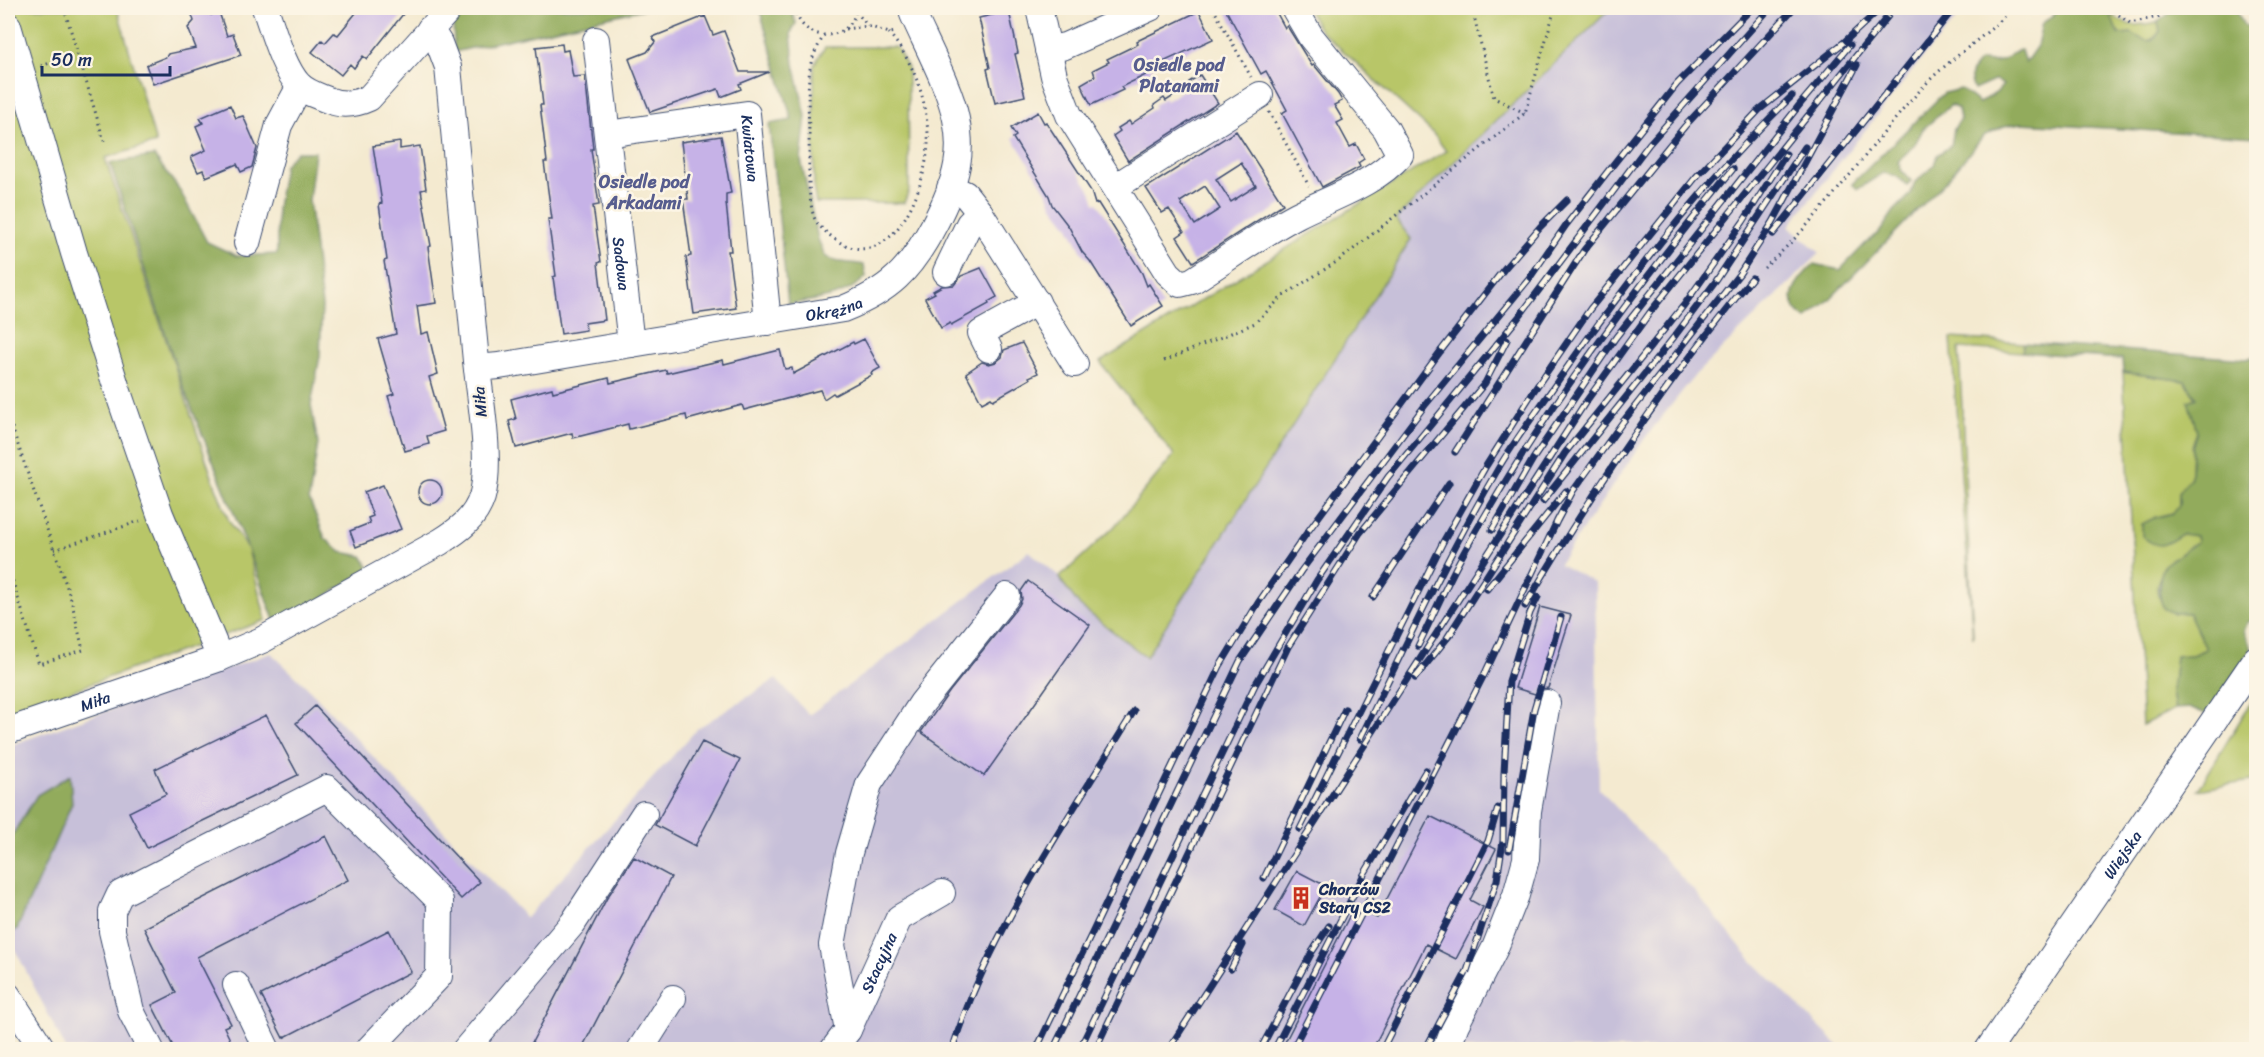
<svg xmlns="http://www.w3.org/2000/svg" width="2264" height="1057" font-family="Sriracha,sans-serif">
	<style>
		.industrial { fill: #c7c0d9 }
		.green { fill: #b8c668; stroke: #6a7a63; stroke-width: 1.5 }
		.forest { fill: #92ab5c; stroke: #566d5d; stroke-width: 1.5 }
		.building { fill: #c6b2e7; fill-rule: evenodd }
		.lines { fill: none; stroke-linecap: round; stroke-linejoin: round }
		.minor-casing { stroke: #3c4b6f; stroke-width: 28 }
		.path { stroke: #3c4b6f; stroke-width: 3; stroke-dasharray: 1.5 4.5; stroke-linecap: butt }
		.minor { stroke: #fff; stroke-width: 26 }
		.rail-casing { stroke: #1b2f5e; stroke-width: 7 }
		.rail { stroke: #fcf5e5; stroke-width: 4.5; stroke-dasharray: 14; stroke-linecap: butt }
		.labels { text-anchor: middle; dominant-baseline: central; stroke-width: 5; stroke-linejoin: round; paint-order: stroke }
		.street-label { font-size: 16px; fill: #1b2f5e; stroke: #fcf5e5 }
		.poi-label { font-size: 16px; font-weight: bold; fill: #1b2f5e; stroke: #fcf5e5; text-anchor: start }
		.neighbourhood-label { font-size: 18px; font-weight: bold; fill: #575d8e; stroke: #fcf5e5 }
	</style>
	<rect width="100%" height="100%" fill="#fcf5e5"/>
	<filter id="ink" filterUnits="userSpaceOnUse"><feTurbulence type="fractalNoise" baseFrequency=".0167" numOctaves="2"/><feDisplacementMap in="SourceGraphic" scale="12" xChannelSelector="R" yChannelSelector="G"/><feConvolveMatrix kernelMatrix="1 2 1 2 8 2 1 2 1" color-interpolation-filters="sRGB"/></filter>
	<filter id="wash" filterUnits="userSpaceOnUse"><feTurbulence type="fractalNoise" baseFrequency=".008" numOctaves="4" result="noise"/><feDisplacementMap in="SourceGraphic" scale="24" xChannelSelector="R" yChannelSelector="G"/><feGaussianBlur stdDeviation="1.35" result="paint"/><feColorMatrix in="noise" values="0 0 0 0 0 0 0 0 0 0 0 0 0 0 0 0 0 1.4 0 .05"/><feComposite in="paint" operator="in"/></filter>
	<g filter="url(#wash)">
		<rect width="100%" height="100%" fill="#f4ead0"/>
		<!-- industrial -->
		<path class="industrial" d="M1611,8H1966L1928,51L1789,226L1820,253L1696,374L1645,438L1559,564L1595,583L1599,789L1694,891L1754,963L1842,1049H66L8,936L17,929L70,776L37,795L8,842V746L271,653L310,690L526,918L698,728L776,679L809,715L1029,551L1143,647L1396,219Z"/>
		<!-- green -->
		<path class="green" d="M8,8H117L156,143L105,158L212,477L229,521L248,549L266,620L8,714Z
			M1307,8H1611L1396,219L1411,239L1146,657L1080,606L1059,578L1114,527L1174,455L1100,362L1446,151L1432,132L1319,29Z
			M2110,13C2128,29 2136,25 2158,22L2160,31C2151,46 2143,41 2132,33L2120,35L2114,27Z
			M825,47H896L908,68L909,190L904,203H816L814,191V65Z
			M1951,338L2024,343L2022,352L1959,348L1973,638Z
			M2123,372L2185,381L2197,399L2189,401L2197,431L2192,447L2191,477L2179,492V505L2173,513L2156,517L2182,533L2196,535L2197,542C2181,552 2147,576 2160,599C2162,604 2170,609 2174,613L2189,612L2206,649L2192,655L2176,656L2172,692L2175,709L2142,725Z
			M2256,694V780L2198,790Z"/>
		<!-- forest -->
		<path class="forest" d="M461,8H648L454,52L453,16Z
			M740,8H790L796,23L791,33L794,64L806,116L801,160L818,239L825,256C837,265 850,261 864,265L866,277C845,298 816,300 788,304L769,124L792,120L760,11Z
			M2057,8H2104L2110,13L2118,34L2132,33C2143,41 2151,46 2160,31L2158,22L2176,8H2236L2244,26L2250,28L2256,27V61L2250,74L2253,85L2256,89V137L2021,123L2004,126L1983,136L1948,179L1829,300L1806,319C1779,301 1797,280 1814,264L1840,270L1866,243L1879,233L1894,211L1911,194L1914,184L1934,165L1937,155L1951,146L1954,129L1960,119L1958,109L1951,105L1923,129L1915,144L1898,162L1902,171L1911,181L1907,185L1896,176L1883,173L1858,189L1852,184L1944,93L1961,89L1979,103L1996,93L2003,85L1996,80L1974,90C1969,77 1969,71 1980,61C1986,61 1994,63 2000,61C2009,59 2009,52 2021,50L2025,63L2037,46L2042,23L2052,17Z
			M296,152H315L309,200L322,306L320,356L311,405L318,444L309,499L325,538L341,552L362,556L370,568L277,628L248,549L180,379L110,163L154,156L179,189L207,242L237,256L277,254V208L284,165Z
			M2024,343L2247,359L2256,355V446L2248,452L2251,495L2256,506V619L2248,622L2244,631L2252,649L2208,715L2192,708L2175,709L2172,692L2176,656L2192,655L2206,649L2189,613H2174L2164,609C2157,594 2158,581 2164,565L2197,542L2196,536L2182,534C2165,545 2159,551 2142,536V524L2156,517L2173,513L2179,505V492L2191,477L2192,447L2197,431L2188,401L2197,398L2185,381L2123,372L2122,359L2022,352Z
			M70,775L72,803L17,929L8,936V842L37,795Z"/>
		<g id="blocks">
			<!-- building -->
			<path class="building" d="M203,8H208L211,15L219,12L227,36L233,34L241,55L153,84L146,65L166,57L168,54L196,48L188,28L194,21L191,12Z
				M360,8H397L404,13L367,59L363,56L354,68L350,64L341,75L312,52L322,40L325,43L334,33L338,35Z
				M1225,8H1274L1285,28L1287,26L1312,66L1314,65L1338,94L1342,101L1334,105L1343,120L1337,123L1350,147L1356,144L1364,159L1358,163L1360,167L1322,187L1282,113L1287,110L1266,71L1261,74Z
				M1009,11L1018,53L1015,54L1025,96L995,103L987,69L990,68L979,18Z
				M1199,11L1213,39L1150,68L1152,72L1121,87L1123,90L1091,105L1081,84L1095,76L1093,70L1109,62L1107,59L1138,44L1137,41Z
				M705,16L713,35L724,31L740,72H769L739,84L741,89L721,97L718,89L650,112L629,59L647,52L655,42L653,37Z
				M562,44L563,51L568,50L573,77L585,76L593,149H591L599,205L593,206L601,262L598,263L605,320L585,323L586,330L561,334L553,277L556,276L548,219H552L544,162H547L540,105H543L536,47Z
				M1200,75L1218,103L1128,161L1113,136L1120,131L1118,128L1129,121L1131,124L1155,108L1154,105L1164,98L1166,101L1191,85L1189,82Z
				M230,105L236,118L243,116L257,148L252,167L241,172L237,164L206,177L203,170L198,172L191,157L206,150L196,126L203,123L200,118Z
				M1038,112L1044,123L1046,122L1091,191L1095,204L1098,203L1142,273L1147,286L1149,284L1163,306L1131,326L1090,261L1082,252L1069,227L1052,205L1049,196L1013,138L1016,136L1011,128Z
				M1236,131L1283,204L1193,262L1177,237L1184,232L1169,209L1162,213L1146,188ZM1241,163L1256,186L1231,202L1216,179ZM1205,186L1220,209L1195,225L1180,202Z
				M721,136L731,193L726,194V203L731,251H728L736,308L694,314L686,257L691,256L683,199H688L681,142Z
				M400,142V149L420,146L426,189L421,190L431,246L428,247L436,303L417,306L421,334L428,332L438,374L429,377L444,431L427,436L429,444L405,451L388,396L394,394L378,339L396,334L384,261L387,260L379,204L382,203L373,146Z
				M981,268L997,297L988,302L989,304L951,325L950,323L941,328L925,298L935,293L933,291L942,286L954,285L961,276Z
				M864,339L880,368L871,373L872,375L835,395L833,393L824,399L820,390L744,410L742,405L687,420L686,415L629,429L628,424L573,438L572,433L516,448L509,421L516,419L511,399L552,388L553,392L609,378L610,383L666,370L667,373L723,360L724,364L780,350L785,369L792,368L793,374L853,342L854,344Z
				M1022,343L1038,373L1029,377L1030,379L993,400L991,398L982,403L966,373L982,362L989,364L996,362L1002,357L1004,350Z
				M418 492a12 12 0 1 1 24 0a12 12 0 1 1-24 0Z
				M383,485L401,529L356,547L350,531L370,523L368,518L373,516L364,492Z
				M1028,581L1090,625L984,776L921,732L950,691L1019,605L1022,599L1021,591Z
				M1540,607L1571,615L1548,688L1541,689L1535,694L1515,688Z
				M315,706L480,882L461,899L296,723Z
				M266,715L298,775L147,848L129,812L166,794L155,769Z
				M702,742L740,760L695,846L655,825Z
				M1430,816L1496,849L1470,900L1483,907L1456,959L1426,944L1372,1050H1281L1354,907L1377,918Z
				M326,836L348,880L197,957L231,1024L224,1027L235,1050H175L152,1005L176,993L144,928Z
				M634,857L671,877L581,1050H528L607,898Z
				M1297,871L1326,886L1304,926L1275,910Z
				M389,930L411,972L283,1038L261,995Z"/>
		</g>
	</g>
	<g filter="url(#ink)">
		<use href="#blocks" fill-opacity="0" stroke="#3c4b6f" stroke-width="1.5"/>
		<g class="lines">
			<!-- minor casing -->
			<g class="minor-casing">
				<g id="minor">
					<path d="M265,8C273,30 283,68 299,85C307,93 318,96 328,100C342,106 356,104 369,98L450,8"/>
					<path d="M1039,8L1054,76L1069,115L1168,273L1180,284L1192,281C1227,259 1261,234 1297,215C1330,198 1375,184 1400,155L1386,129L1311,37L1294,8"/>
					<path d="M8,26L74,253L116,386L160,514L220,658"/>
					<path id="s1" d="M596,40L631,344"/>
					<path d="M1048,50L1065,46L1150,8"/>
					<path id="s2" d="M607,134L747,114L768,322"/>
					<path d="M1115,187L1260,95"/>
					<path d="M950,188L965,194L980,213L1075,364"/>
					<path d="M247,243L279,125L300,86"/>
					<path d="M946,272L969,224L980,213"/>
					<path d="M989,349L981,333L1037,302"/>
					<path id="s3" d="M477,368L499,366L843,309C863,301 881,292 897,277C922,254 951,198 957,165C960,150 959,134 956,119C950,88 926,44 913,14"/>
					<path id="s4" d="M8,731L220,658L262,640L440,542C459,530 475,519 482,497C492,463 480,397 476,361C467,263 457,165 448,67L439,43L430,29"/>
					<path d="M236,985L267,1050"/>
					<path d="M8,996L43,1050"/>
					<path d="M848,1030L832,945L849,853L869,784L922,703L1007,596"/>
					<path d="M151,1050L131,1011L112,931V911L120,894L327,788L440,901L439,976L368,1050"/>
					<path d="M465,1050L573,923L644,814"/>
					<path d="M640,1050L673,998"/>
					<path id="s5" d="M833,1050L848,1030L899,918L942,893"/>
					<path d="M1443,1050L1447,1048L1456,1024L1495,948L1516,895L1526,859L1528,811L1547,703"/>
					<path id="s6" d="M1988,1050L2256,659"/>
				</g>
			</g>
			<!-- path -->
			<path class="path" d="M64,8L104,141
				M795,8C801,45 853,43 856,8
				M1213,8L1251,77
				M1472,8L1494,98L1525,113
				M2109,8L2130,23L2158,17L2169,8
				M856,12L868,26
				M935,15L950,8
				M845,29L868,26L889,33L897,32
				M824,35C819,45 811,57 810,69C806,93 810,129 809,155C809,173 808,192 812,209C814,223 822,229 832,237C893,284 931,178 928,133C925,94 914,63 889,33
				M41,66L77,54
				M1269,112L1309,186
				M1764,268C1825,214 1869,146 1924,86C1951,57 1986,37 2013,8
				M1164,361L1255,323L1283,296L1341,259L1525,113L1555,8
				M8,416L71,599L83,650L39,664L8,566
				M54,550L140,521"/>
			<!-- minor -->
			<use href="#minor" class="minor"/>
			<!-- rail casing -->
			<g class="rail-casing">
				<path id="rail" d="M1773,234L1954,8
					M1455,452L1584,250L1685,126L1794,8
					M1543,501L1674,337L1716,281L1805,147
					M1492,530L1533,459L1616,337L1801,103L1850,45
					M1487,589L1566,491
					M1373,597L1449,483
					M1525,606C1593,491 1667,381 1752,278
					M1447,638L1565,453L1684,305L1743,222L1786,154
					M1418,646C1433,616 1446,585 1462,556C1538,418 1633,291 1733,169
					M1415,678L1453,631
					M1360,739C1404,648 1447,556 1498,469C1516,438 1539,409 1559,379C1629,278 1704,182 1792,96
					M1300,829L1443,542L1486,466L1533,392L1590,309L1696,177L1759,110L1843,43L1881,8
					M1509,850L1534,709L1561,617
					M1264,878L1345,709
					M1231,969L1243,945
					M1385,1044L1488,841L1498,808
					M952,1050C989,931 1070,817 1134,711
					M1036,1050L1220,666L1258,603L1306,534L1440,352L1504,269L1540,227L1567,200
					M1053,1050L1240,661L1301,571L1426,404L1529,279L1566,225L1612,166L1677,84L1752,8
					M1079,1050L1255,685L1317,580L1388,477L1518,318L1649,144L1770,8
					M1095,1050L1288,647L1360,533L1485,383L1507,340
					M1168,1050L1585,403L1651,311L1888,16
					M1260,1050L1312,952L1329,926
					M1274,1050L1363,876L1426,770
					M1292,1050L1486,671L1557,521L1573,491L1622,423L1740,273L1773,222L1857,65
					M1425,1050L1467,971L1497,880L1503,841L1504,773L1509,681L1530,613L1538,597"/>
			</g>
			<!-- rail -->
			<use href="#rail" class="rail"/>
		</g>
	</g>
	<!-- icons -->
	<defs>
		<g id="building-bare" transform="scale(1.8)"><path d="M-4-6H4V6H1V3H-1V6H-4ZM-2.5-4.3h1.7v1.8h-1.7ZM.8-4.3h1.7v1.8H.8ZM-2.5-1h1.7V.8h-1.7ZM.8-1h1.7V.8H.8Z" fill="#c8321e" stroke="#fcf5e5" stroke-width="2.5" paint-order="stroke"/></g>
	</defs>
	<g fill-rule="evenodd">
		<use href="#building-bare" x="1301" y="898"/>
	</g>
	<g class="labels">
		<!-- street labels -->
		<g class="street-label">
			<text stroke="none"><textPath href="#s2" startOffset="176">Kwiatowa</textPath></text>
			<text stroke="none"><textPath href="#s1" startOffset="225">Sadowa</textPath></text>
			<text stroke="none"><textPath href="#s3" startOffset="362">Okrężna</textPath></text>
			<text transform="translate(480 402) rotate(-95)">Miła</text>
			<text stroke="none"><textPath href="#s4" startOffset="92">Miła</textPath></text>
			<text stroke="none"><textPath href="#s6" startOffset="237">Wiejska</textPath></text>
			<text stroke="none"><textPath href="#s5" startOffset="99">Stacyjna</textPath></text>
		</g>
		<!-- poi labels -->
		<g class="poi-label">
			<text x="1319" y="889">Chorzów<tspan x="1319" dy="18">Stary CS2</tspan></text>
		</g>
		<!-- neighbourhood labels -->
		<g class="neighbourhood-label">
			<text x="1179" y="65">Osiedle pod<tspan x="1179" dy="21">Platanami</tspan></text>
			<text x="644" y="182">Osiedle pod<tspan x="644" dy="21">Arkadami</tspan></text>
		</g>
	</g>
	<!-- margin -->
	<rect width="2264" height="1057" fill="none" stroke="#fcf5e5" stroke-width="30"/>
	<!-- scale -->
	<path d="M42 66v9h128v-9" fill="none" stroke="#1b2f5e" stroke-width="3"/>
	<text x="51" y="66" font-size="18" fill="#1b2f5e" stroke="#fcf5e5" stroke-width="4.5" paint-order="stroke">50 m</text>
</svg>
